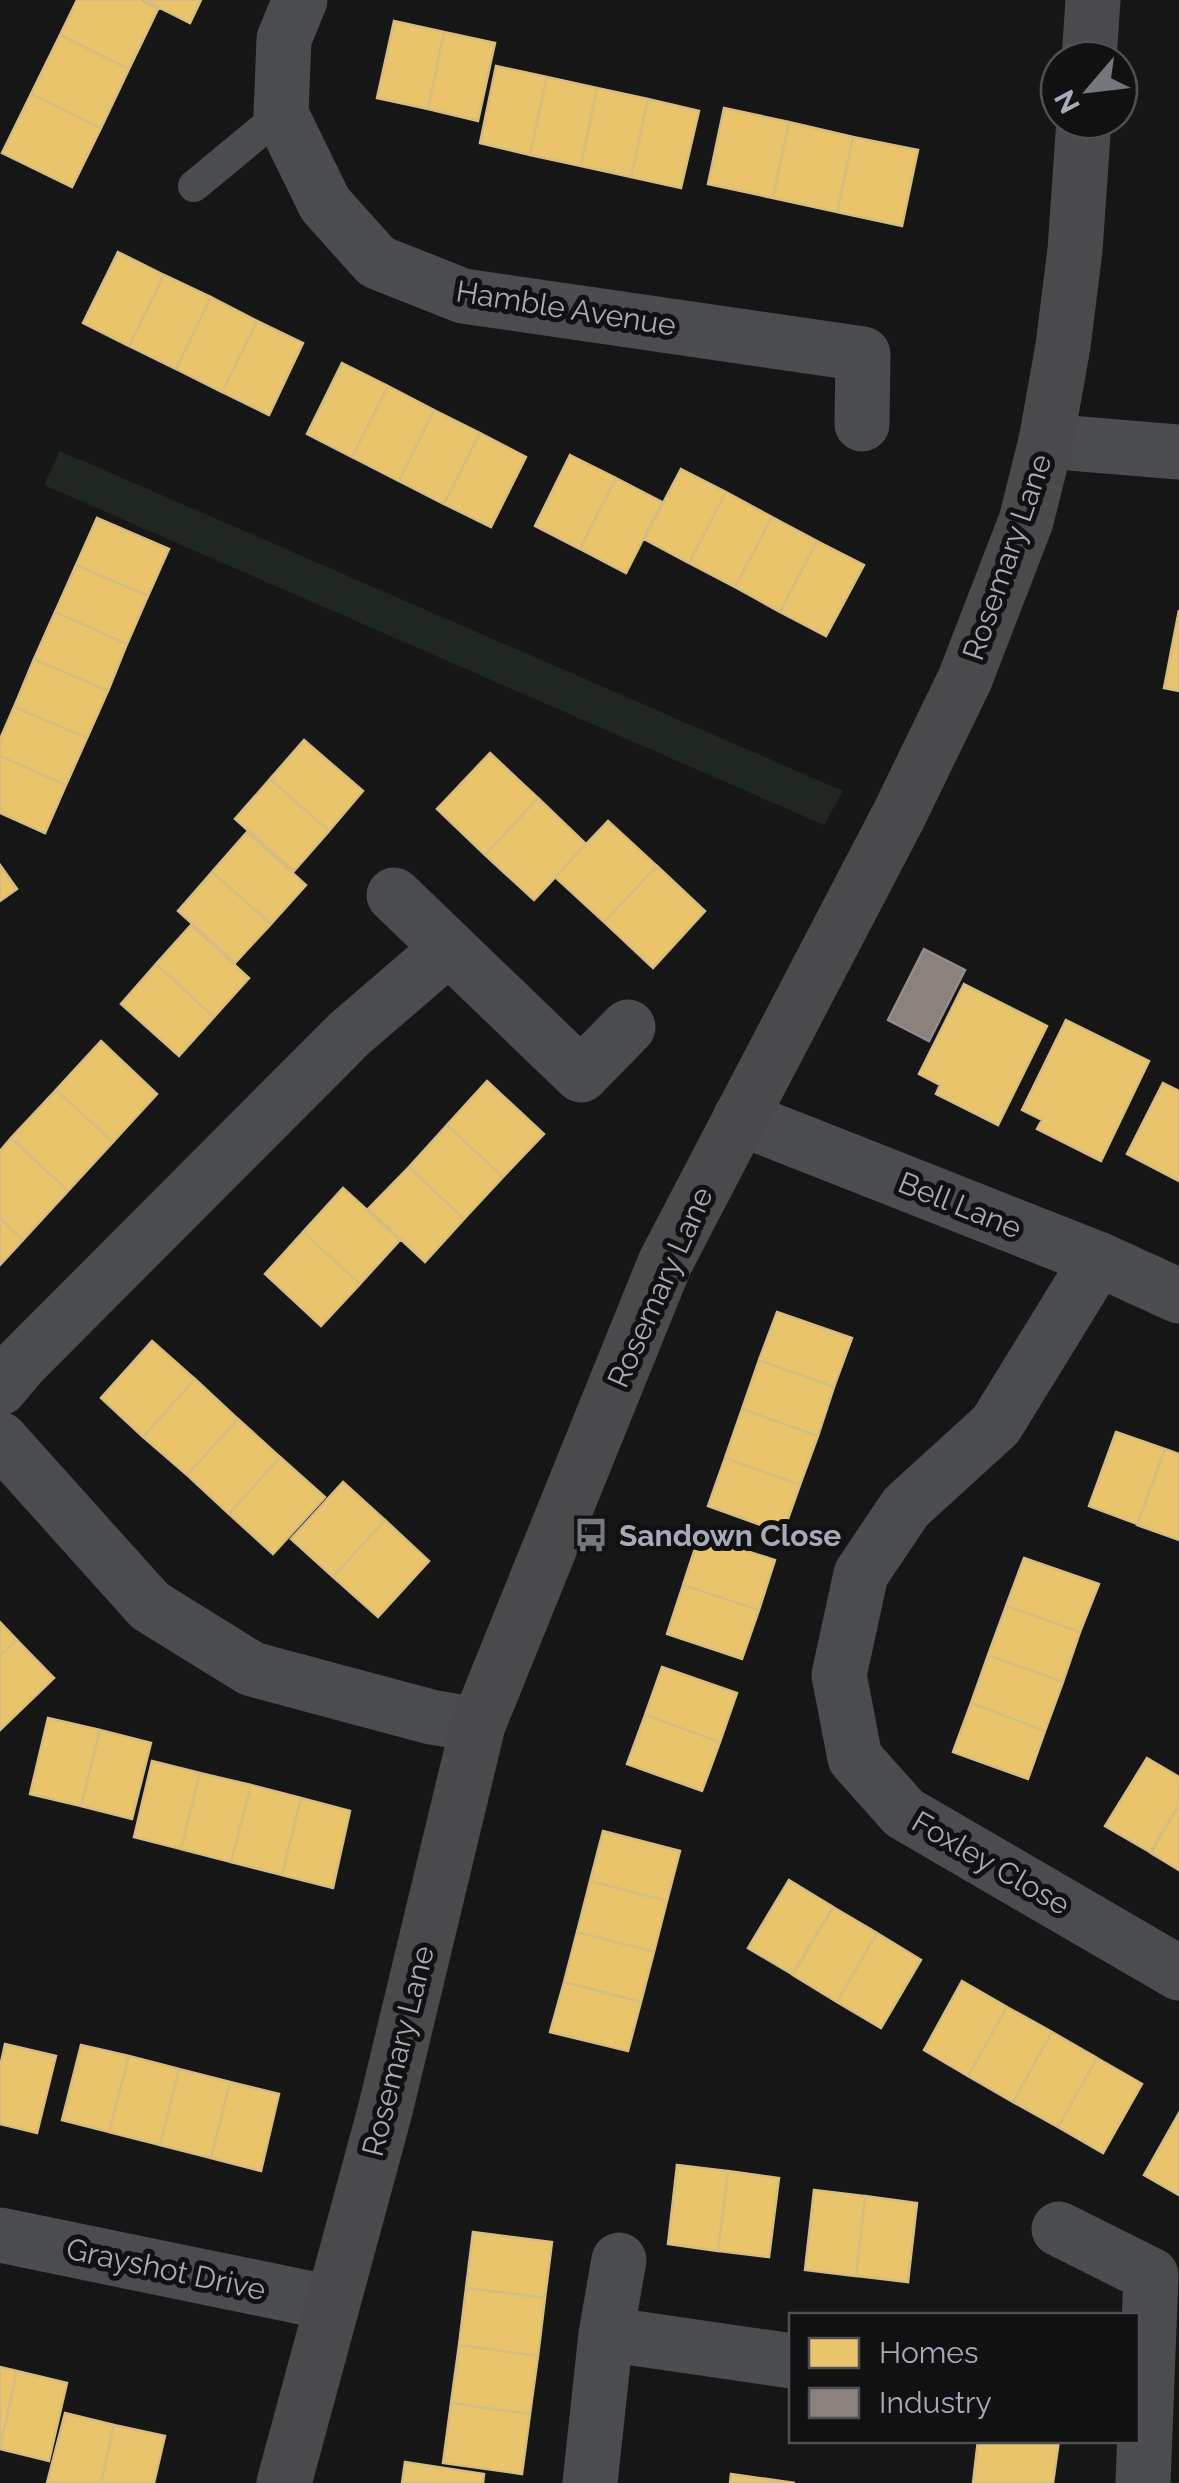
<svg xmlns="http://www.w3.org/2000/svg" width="1179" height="2483" font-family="Raleway,sans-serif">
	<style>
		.green { fill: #202721 }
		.homes { fill: #e9c46a; stroke: #d6bc81; stroke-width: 2.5 }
		.industry { fill: #8a817c; stroke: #938e8e; stroke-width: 2.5 }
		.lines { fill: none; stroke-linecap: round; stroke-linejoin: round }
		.lane { stroke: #4b4c4f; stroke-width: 32 }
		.street { stroke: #4b4c4f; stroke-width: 55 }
		.secondary { stroke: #4a4a4d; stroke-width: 55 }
		.labels { text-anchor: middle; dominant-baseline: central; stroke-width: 10; stroke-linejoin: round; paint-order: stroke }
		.street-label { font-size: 30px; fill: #a8abb7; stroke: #111112 }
		.poi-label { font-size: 30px; font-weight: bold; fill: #a8abb7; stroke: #111112; text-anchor: start }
	</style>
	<rect width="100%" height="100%" fill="#161617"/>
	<!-- green -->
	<path class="green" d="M60,451L843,791L824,825L44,485Z"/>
	<!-- homes -->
	<path class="homes" d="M77,0H140L158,9L129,69L60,35Z
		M144,0H201L190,23Z
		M394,21L444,32L428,109L377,98Z
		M444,32L495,43L478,121L428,109Z
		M60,35L129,69L101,128L31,94Z
		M496,66L547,77L530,155L480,143Z
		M547,77L597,88L581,166L530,155Z
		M597,88L648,99L631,177L581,166Z
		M31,94L101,128L72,187L2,153Z
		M648,99L699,111L681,188L631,177Z
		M724,108L789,122L773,198L708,184Z
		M789,122L853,137L837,212L773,198Z
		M853,137L918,150L902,226L837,212Z
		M118,252L164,275L129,346L83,323Z
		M164,275L211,297L176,369L129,346Z
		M211,297L257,321L222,392L176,369Z
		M257,321L303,343L269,415L222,392Z
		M342,363L388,386L352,457L307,434Z
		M388,386L434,410L399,481L352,457Z
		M434,410L480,433L444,504L399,481Z
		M480,433L526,457L491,527L444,504Z
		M570,455L616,478L580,549L535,526Z
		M681,469L726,492L689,563L644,539Z
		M616,478L662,502L626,573L580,549Z
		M726,492L772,517L735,587L689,563Z
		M772,517L817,541L780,612L735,587Z
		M97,518L169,549L148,596L76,565Z
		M817,541L864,565L826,636L780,612Z
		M76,565L148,596L127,644L55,612Z
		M1179,610V691L1164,688Z
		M55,612L127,644L108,691L34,659Z
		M34,659L108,691L87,738L14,707Z
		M14,707L87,738L66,785L0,756V739Z
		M304,740L363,791L329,831L270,779Z
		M490,753L538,798L485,855L437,809Z
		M0,756L66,785L45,833L0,813Z
		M270,779L329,831L294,871L235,819Z
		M538,798L586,844L534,900L485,855Z
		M608,821L657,866L604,922L555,877Z
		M247,832L306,885L271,924L212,872Z
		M0,865L17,889L0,901Z
		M657,866L705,911L653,968L604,922Z
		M212,872L271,924L235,963L178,911Z
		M191,925L249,978L214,1017L156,964Z
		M156,964L214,1017L179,1056L121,1004Z
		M964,984L1047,1026L998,1125L936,1094L940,1085L919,1074Z
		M1066,1020L1149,1061L1101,1161L1037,1129L1042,1120L1022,1110Z
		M101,1041L157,1094L113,1142L56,1090Z
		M487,1081L544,1134L503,1177L447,1125Z
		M1163,1083L1179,1091V1181L1127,1154Z
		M56,1090L113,1142L68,1191L11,1138Z
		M447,1125L503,1177L464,1219L409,1167Z
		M11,1138L68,1191L23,1240L0,1218V1151Z
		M409,1167L464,1219L425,1262L368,1209Z
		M343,1188L400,1240L360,1284L303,1232Z
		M0,1218L23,1240L0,1265Z
		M303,1232L360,1284L321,1326L265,1274Z
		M777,1312L852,1338L834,1387L759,1360Z
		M152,1341L195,1379L143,1437L101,1398Z
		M759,1360L834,1387L818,1436L742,1409Z
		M195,1379L238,1419L187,1475L143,1437Z
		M742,1409L818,1436L800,1485L725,1458Z
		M238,1419L280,1457L229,1514L187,1475Z
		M1116,1432L1165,1449L1137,1524L1089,1506Z
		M1165,1449L1179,1454V1540L1137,1525Z
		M280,1457L325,1497L273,1554L229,1514Z
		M725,1458L800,1485L783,1533L708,1506Z
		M343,1482L385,1520L333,1577L291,1539Z
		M385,1520L429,1561L378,1617L333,1577Z
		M699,1536L775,1560L759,1610L683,1585Z
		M1024,1558L1099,1584L1080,1632L1006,1606Z
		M683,1585L759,1610L742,1659L667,1634Z
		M1006,1606L1080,1632L1063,1682L988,1655Z
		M0,1622L17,1640L0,1656Z
		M17,1640L54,1678L0,1730V1656Z
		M988,1655L1063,1682L1045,1731L971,1703Z
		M662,1667L737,1693L720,1742L645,1715Z
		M971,1703L1045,1731L1028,1779L953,1752Z
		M645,1715L720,1742L702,1791L627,1764Z
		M48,1718L100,1730L81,1806L30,1794Z
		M100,1730L151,1743L132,1819L81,1806Z
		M1147,1758L1179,1777V1805L1150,1852L1105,1826Z
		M152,1761L200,1773L181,1849L134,1837Z
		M200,1773L251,1785L231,1862L181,1849Z
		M251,1785L301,1798L282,1875L231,1862Z
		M301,1798L350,1811L333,1888L282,1875Z
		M1179,1805V1870L1151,1853Z
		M603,1831L680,1851L667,1901L590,1881Z
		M789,1880L833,1907L792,1974L748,1948Z
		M590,1881L667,1901L654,1952L577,1932Z
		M833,1907L877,1933L837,2002L793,1975Z
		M577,1932L654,1952L641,2002L564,1982Z
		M877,1933L921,1960L881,2028L837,2002Z
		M962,1981L1007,2007L968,2076L924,2050Z
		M564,1982L641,2002L628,2051L550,2032Z
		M1007,2007L1052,2032L1013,2102L968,2076Z
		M1052,2032L1097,2058L1058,2127L1013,2102Z
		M5,2044L56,2056L37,2133L0,2124V2067Z
		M81,2045L129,2056L109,2132L62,2120Z
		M129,2056L179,2069L160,2145L109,2132Z
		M1097,2058L1142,2084L1103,2153L1058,2127Z
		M179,2069L230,2082L211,2158L160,2145Z
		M230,2082L279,2094L261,2171L211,2158Z
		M1179,2113V2195L1144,2175Z
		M677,2165L728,2171L718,2251L668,2244Z
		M728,2171L779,2178L769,2257L718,2251Z
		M814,2190L865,2196L856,2276L805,2270Z
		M865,2196L917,2203L908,2282L856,2276Z
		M473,2232L552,2242L545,2298L466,2288Z
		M466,2288L545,2298L538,2356L459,2345Z
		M459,2345L538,2356L530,2414L451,2403Z
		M0,2367L17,2371L0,2447Z
		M17,2371L67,2383L49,2461L0,2449Z
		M451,2403L530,2414L522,2474L443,2463Z
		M65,2413L114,2425L101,2483H47Z
		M114,2425L165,2436L154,2483H101Z
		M978,2440H1059L1053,2483H973Z
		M405,2462L484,2474L483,2483H402Z
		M731,2474L795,2483H730Z"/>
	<!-- industry -->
	<path class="industry" d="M924,949L965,970L929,1041L888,1020Z"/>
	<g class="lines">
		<!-- lane -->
		<path class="lane" d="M194,186L281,114"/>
		<!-- street -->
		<path class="street" d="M300,0L284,39L281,114L325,204L377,262L463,296L863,354L862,424
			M1046,441L1179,452
			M394,895L581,1075L628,1027
			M740,1118L1098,1259L1179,1296
			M1098,1259L996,1425L906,1507L861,1574L839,1675L855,1758L904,1813L1179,1973
			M0,1388L21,1363L349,1034L449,948
			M0,1439L150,1606L252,1669L431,1717L478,1725
			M1059,2229L1151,2275L1143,2483
			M0,2235L331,2303
			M606,2334L792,2361
			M590,2483L606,2334L619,2260"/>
		<!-- secondary -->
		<path class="secondary" d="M1089,60L1093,0
			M284,2483L385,2111L478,1725L665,1263L899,815L965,679L1026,521L1046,441L1063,346L1075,250L1084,120"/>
	</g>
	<!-- icons -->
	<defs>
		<g id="bus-bare" transform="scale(2.7)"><path d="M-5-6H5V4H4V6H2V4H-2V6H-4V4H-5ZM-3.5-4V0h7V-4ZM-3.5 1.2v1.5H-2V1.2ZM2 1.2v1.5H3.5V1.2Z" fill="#75777f" stroke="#111112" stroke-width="2.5" paint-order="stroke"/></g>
	</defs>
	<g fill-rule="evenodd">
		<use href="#bus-bare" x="591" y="1535"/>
	</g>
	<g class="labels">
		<!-- street labels -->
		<g class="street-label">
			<text transform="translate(566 308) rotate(9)">Hamble Avenue</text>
			<text transform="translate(1007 557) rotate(-71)">Rosemary Lane</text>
			<text transform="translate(960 1205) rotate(22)">Bell Lane</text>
			<text transform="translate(660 1287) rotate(-66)">Rosemary Lane</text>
			<text transform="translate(991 1863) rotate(30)">Foxley Close</text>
			<text transform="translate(398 2051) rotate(-76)">Rosemary Lane</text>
			<text transform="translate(166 2269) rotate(12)">Grayshot Drive</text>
		</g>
		<!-- poi labels -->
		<g class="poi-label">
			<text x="619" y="1535">Sandown Close</text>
		</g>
	</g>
	<!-- legend -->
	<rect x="789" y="2313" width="350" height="130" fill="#111112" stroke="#4d4f54" stroke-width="2.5"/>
	<rect x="809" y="2338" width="50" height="30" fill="#e9c46a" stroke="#4d4f54" stroke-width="2.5"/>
	<text x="879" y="2363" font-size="30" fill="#a8abb7">Homes</text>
	<rect x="809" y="2388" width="50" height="30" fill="#8a817c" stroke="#4d4f54" stroke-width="2.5"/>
	<text x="879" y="2413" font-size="30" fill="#a8abb7">Industry</text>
	<!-- north arrow -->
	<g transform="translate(1089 90) rotate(242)"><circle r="48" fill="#111112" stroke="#4d4f54" stroke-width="2.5"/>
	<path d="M0-8L18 38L0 25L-18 38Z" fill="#75777f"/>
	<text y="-15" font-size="28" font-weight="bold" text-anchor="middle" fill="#a8abb7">N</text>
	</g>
</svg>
